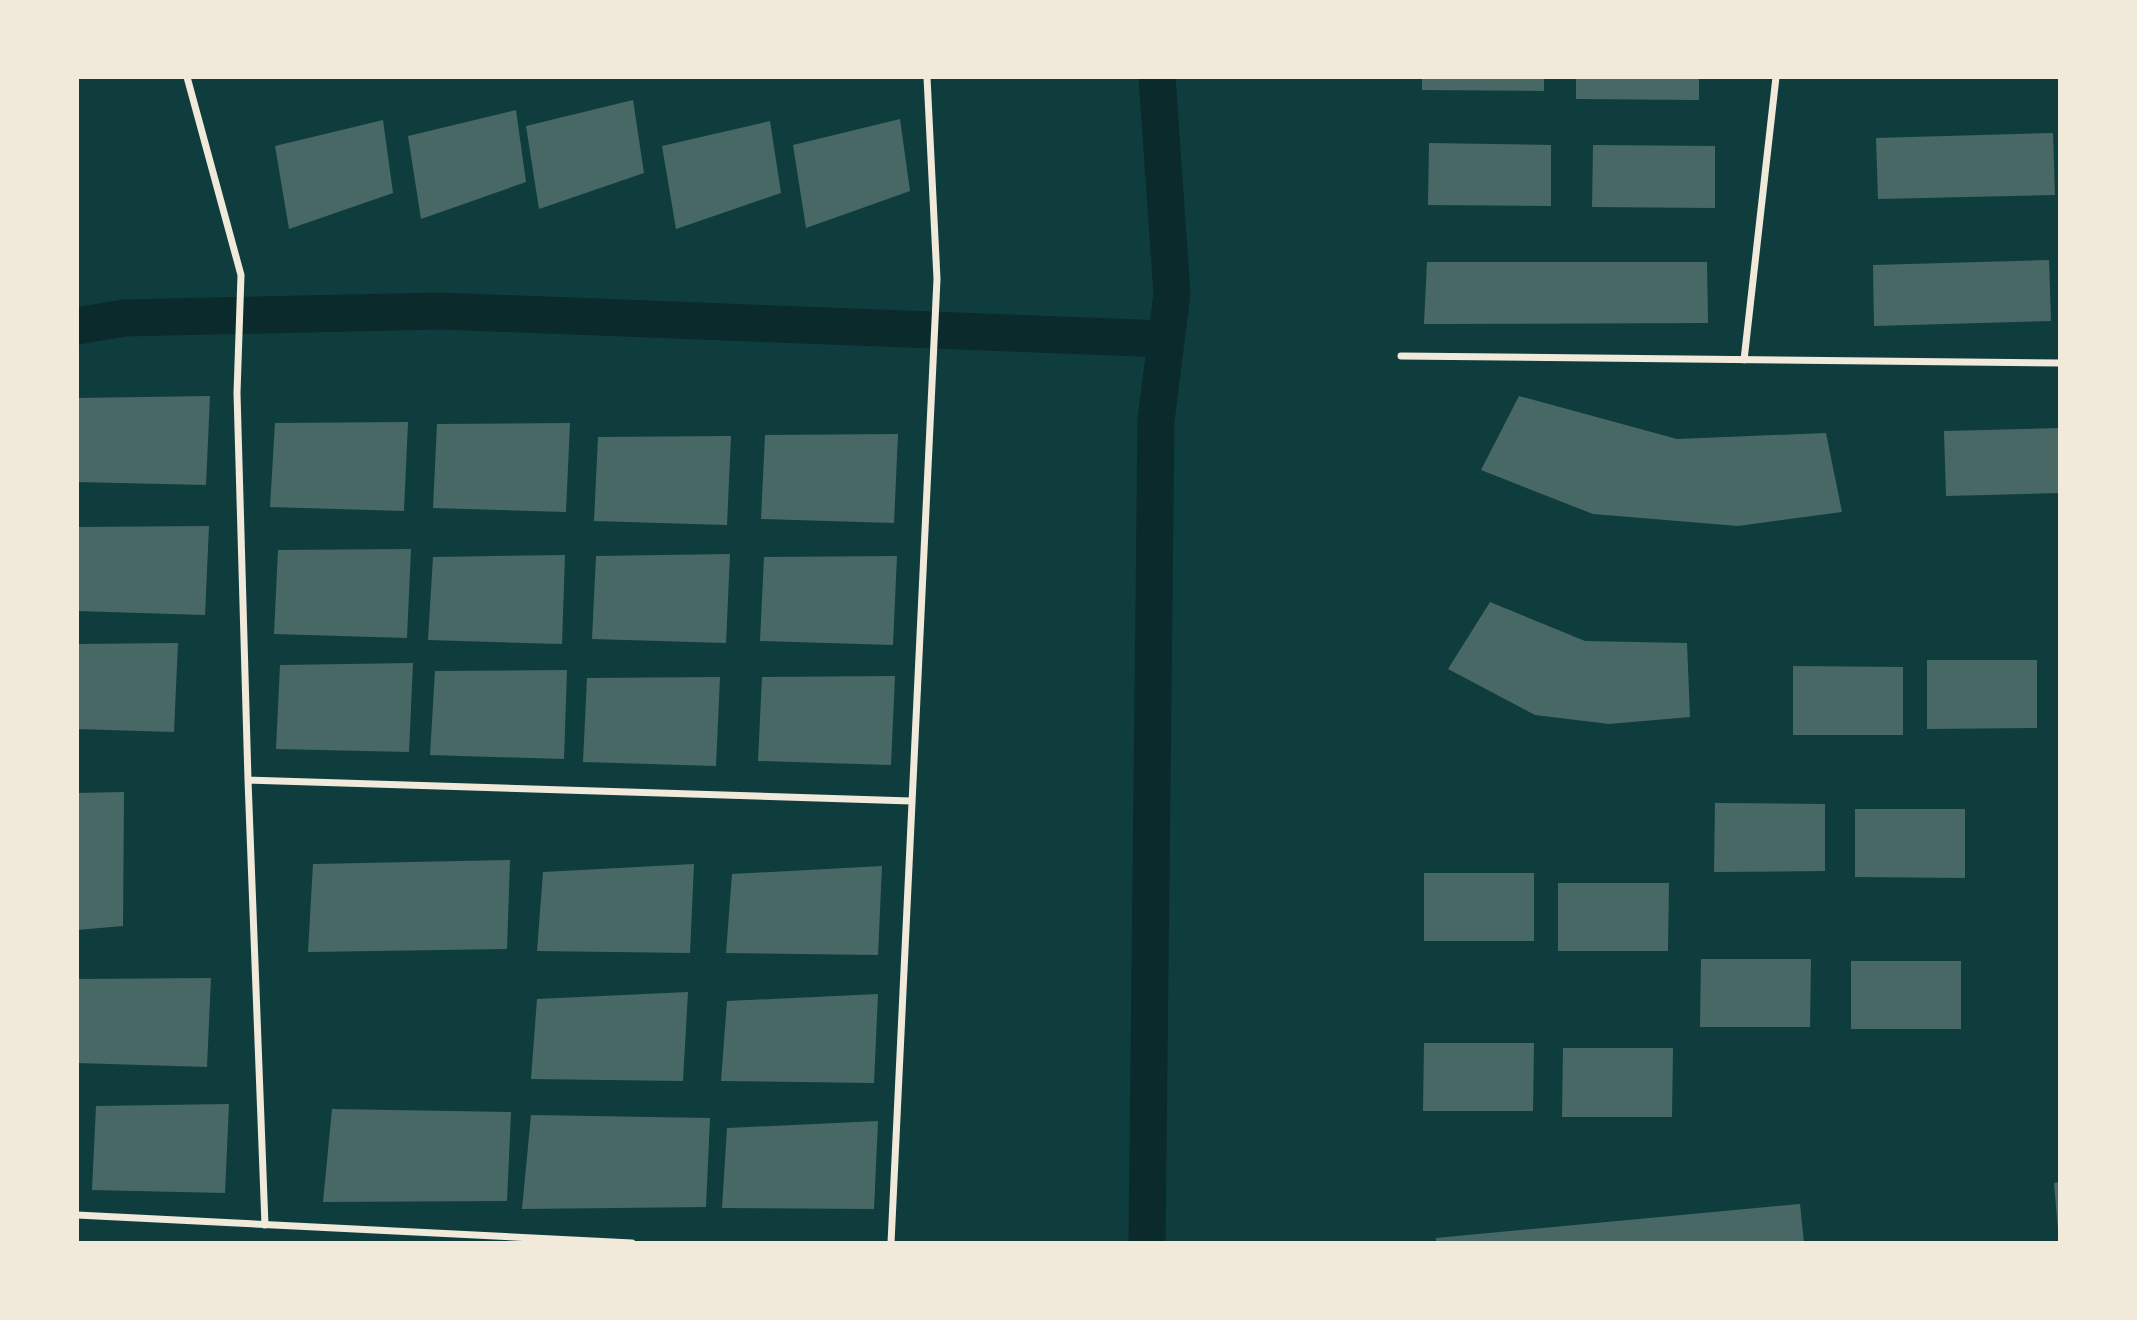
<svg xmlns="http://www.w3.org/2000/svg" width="2137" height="1320" font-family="Inter,sans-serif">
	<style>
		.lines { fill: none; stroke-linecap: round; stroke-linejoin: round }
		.canal { stroke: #0a2a2b; stroke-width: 37 }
		.building { fill: #486865 }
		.minor { stroke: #f1e9da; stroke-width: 7 }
	</style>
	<rect width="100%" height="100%" fill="#0f3d3e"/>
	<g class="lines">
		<!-- canal -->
		<path class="canal" d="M77,326L124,318L441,311L1166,339
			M1147,1243L1156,420L1172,294L1157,77"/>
	</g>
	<!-- building -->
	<path class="building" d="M1422,77H1544V91L1422,90Z
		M1576,77H1699V100L1576,99Z
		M633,100L644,173L539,209L526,126Z
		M516,110L526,182L421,219L408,136Z
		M900,119L910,191L806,228L793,145Z
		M383,120L393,193L289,229L275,146Z
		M770,121L781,193L676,229L662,146Z
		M2053,133L2055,195L1878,199L1876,138Z
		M1429,143L1551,145V206L1428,205Z
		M1593,145L1715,146V208L1592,207Z
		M2049,260L2051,321L1874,326L1873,265Z
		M1427,262H1707L1708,323L1424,324Z
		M210,396L206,485L77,482V398Z
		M1519,396L1677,439L1826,433L1842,512L1738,526L1593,514L1481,470Z
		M408,422L404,511L270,507L275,423Z
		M570,423L566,512L433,508L437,424Z
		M2060,428V493L1946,496L1944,431Z
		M898,434L894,523L761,519L765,435Z
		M731,436L727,525L594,521L598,437Z
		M209,526L205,615L77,611V527Z
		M411,549L407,638L274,634L278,550Z
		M730,554L726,643L592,639L596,556Z
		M565,555L562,644L428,640L433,557Z
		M897,556L893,645L760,641L764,557Z
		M1490,602L1585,641L1687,643L1690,717L1609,724L1535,715L1448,669Z
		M178,643L174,732L77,729V644Z
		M1927,660H2037V728L1927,729Z
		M413,663L409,752L276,749L280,665Z
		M1793,666L1903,667V735H1793Z
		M567,670L564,759L430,755L435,671Z
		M895,676L891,765L758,761L762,677Z
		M720,677L716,766L583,762L587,678Z
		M124,792L123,926L77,930V793Z
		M1715,803L1825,804V871L1714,872Z
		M1855,809H1965V878L1855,877Z
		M510,860L507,949L308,952L313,864Z
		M694,864L690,953L537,951L543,872Z
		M882,866L878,955L726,953L732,874Z
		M1424,873H1534V941H1424Z
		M1558,883H1669L1668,951H1558Z
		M1701,959H1811L1810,1027H1700Z
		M1851,961H1961V1029H1851Z
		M211,978L207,1067L77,1063L78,979Z
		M688,992L683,1081L531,1079L537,999Z
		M878,994L874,1083L721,1081L727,1001Z
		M1424,1043H1534L1533,1111H1423Z
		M1563,1048H1673L1672,1117H1562Z
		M229,1104L225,1193L92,1190L96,1106Z
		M332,1109L511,1112L507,1201L323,1202Z
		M531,1115L710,1118L706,1207L522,1209Z
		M878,1121L874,1209L722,1208L727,1128Z
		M2060,1182V1230H2058L2054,1183Z
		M1800,1204L1804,1243H1436V1238Z"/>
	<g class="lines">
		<!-- minor -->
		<path class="minor" d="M187,77L241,275L237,393L248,780L265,1225
			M1401,356L2060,363
			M1744,360L1776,77
			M248,780L911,801
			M77,1215L632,1243
			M891,1243L937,279L927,77"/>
	</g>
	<!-- border -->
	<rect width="2137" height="1320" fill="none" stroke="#f1e9da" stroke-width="158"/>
</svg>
